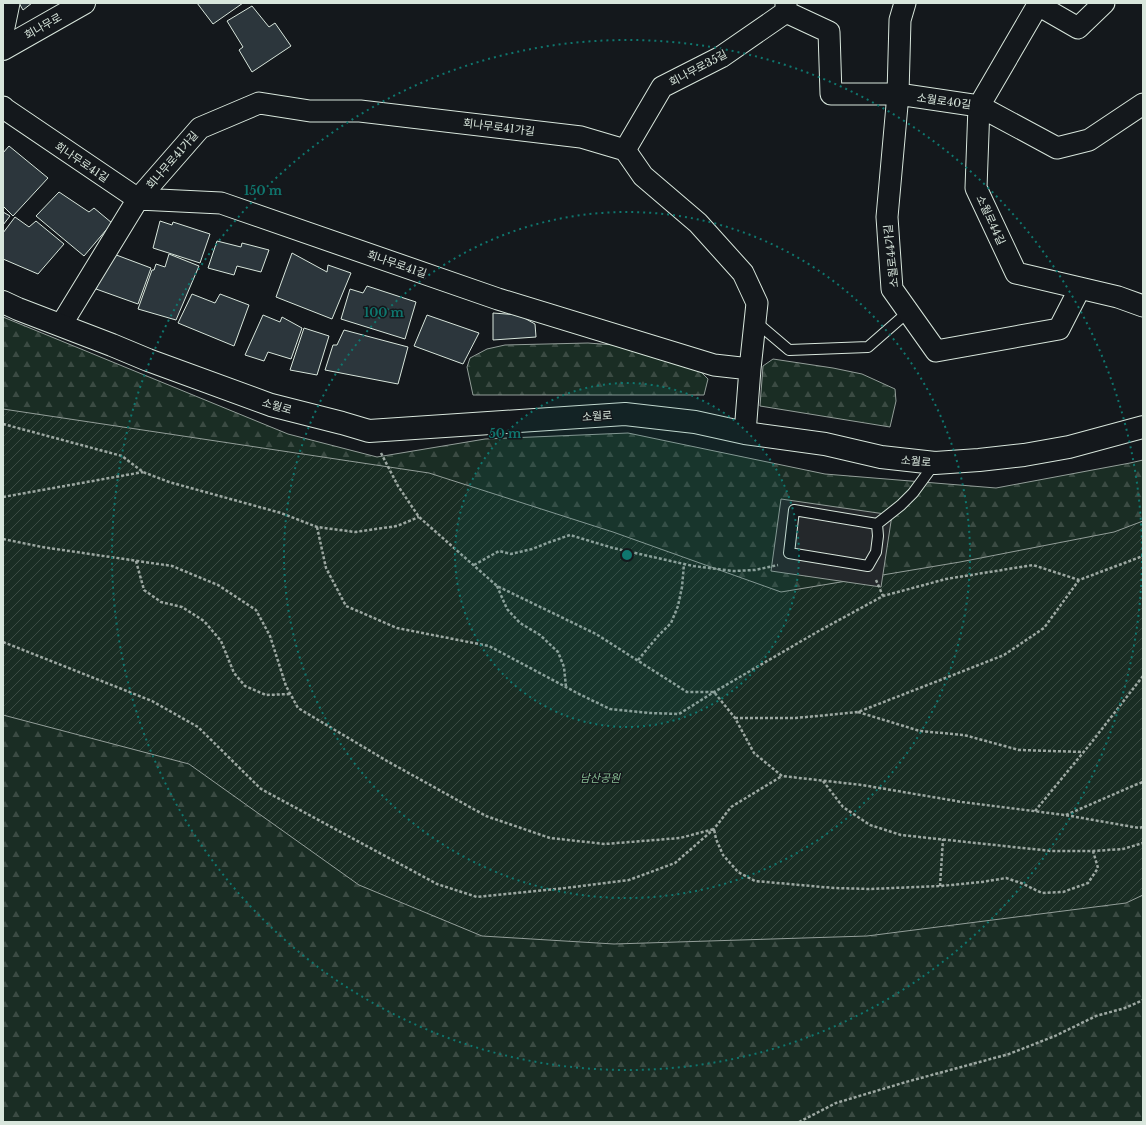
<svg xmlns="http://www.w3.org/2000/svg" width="1146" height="1125" font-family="'Libre Baskerville','Noto Sans KR',serif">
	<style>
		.forest { fill: url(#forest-firs); stroke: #939e99 }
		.garden { fill: url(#garden-furrows); stroke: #939e99 }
		.parking { fill: #24282b; stroke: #939e99 }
		.building { fill: #2c363c; stroke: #d8e6dc }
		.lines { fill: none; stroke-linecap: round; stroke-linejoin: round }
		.service-casing { stroke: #d8e6dc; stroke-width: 12 }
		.minor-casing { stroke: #d8e6dc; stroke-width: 23 }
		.secondary-casing { stroke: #d8e6dc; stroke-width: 24 }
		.path { stroke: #9da8a2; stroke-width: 2.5; stroke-dasharray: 3 2; stroke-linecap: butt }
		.service { stroke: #14181c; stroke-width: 10 }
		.minor { stroke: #14181c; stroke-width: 21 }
		.secondary { stroke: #14181c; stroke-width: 22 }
		.ring { fill: none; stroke: #0f766e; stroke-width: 2; stroke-dasharray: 2 4 }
		.labels { text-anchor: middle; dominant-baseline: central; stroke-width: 3; stroke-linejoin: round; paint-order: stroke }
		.street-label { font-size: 11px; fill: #d8e6dc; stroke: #14181c }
		.park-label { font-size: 11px; font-style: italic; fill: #8ac095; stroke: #14181c }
		.centre { fill: #0f766e; stroke: #14181c; stroke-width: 2 }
		.ring-label { font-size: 12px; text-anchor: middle; font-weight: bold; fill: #0f766e; stroke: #14181c; stroke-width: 3; stroke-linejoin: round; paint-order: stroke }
	</style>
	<defs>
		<pattern id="forest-firs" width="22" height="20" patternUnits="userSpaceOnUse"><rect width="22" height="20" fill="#1a2d24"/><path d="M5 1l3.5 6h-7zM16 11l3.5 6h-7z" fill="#3b4b43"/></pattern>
		<pattern id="garden-furrows" width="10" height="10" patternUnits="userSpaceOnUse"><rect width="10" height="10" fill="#1a2d24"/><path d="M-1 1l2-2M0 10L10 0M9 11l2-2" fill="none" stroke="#3b4b43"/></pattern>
	</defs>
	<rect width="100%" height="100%" fill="#14181c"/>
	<!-- forest -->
	<path class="forest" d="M3,317L288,434L377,457L485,439L628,433L825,474L996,488L1130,463L1143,460V1122H3Z
		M588,343L627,346L697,368L708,379L704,395H473L467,367L470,358L487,349L505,345Z
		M773,359L833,368L862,374L895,389L896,401L890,427L760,406L763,366Z"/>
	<!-- garden -->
	<path class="garden" d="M3,409L429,473L613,532L781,592L960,562L1114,532L1143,521V895L1126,903L867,936L614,944L482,936L359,885L189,764L3,715Z"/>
	<!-- parking -->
	<path class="parking" d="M781,499L892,515L881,587L771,571Z"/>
	<!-- building -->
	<path class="building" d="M19,3H32L23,10Z
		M197,3H243L213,24Z
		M252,6L269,27L275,23L291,46L252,72L239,50L243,47L227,21Z
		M9,146L48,178L13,216L3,206V153Z
		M59,192L89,212L94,208L112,223L84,256L36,216Z
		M3,212L10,216L3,225Z
		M15,217L29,227L36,221L64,244L38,274L3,259V233Z
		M160,221L172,225L173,222L210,234L200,263L153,248Z
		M217,241L241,247L242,243L269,250L261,272L237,266L234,275L208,268Z
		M111,253L151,268L138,304L96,289Z
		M292,253L327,272L328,265L351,273L332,319L276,297Z
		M169,254L199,266L176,320L138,309L152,270H154L156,264L165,267Z
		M367,286L416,302L405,339L341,319L350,289L363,293Z
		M192,294L215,303L220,294L249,305L234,346L178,323Z
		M493,313L519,315L535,324L536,337L493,340Z
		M263,315L280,322L282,317L302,328L291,359L268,352L264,361L245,355Z
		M427,315L479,333L463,364L414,346Z
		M304,328L329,336L317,375L290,370Z
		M344,330L408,347L398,384L325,370L333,345H337Z"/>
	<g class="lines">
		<!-- service casing -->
		<g class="service-casing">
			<path id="service" d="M756,322L789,350L868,347L908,312
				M877,524L878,536L876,552L868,566L789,553L794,510L877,524L901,505L913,493L935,463"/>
		</g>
		<!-- minor casing -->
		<g class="minor-casing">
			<path id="minor" d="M905,3L900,20L898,94L887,217L892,289L936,351L1059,329L1080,288
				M1039,3L979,106L976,188L1016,273L1118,297L1143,306
				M1038,5L1078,28L1104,3
				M786,12L829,32L831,94H898L979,106L1057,148L1089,140L1143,104
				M3,32L9,3
				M3,107L5,109L138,199L221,203L498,299L714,365L750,369L745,433
				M625,150L662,87L721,57L786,12V3
				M61,325L138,199L200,128L259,103L310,111H360L581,137L625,150L643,176L698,223L743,273L757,303L750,369"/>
		</g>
		<!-- secondary casing -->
		<g class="secondary-casing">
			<path id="secondary" d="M3,49L84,3
				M3,302L18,309L112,345L148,360L271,405L342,423L369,431L625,414L695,422L745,433L825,444L881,457L935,463L979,460L1024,455L1069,447L1143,427"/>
		</g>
		<!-- path -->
		<path class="path" d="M3,424L122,456L143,472L169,482L281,513L317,527L355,532L397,526L419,517
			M381,453L398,486L419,517L497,586L596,634L687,692H714L735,718L754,753L782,776L862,785L962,802L1065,815L1139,828L1143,827
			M3,497L143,472
			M317,527L326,568L346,606L397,628L489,646L579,694L610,709L650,713L679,714L714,692L817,632L883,596L946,579L1033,565L1079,580L1143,556
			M3,539L42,547L172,566L218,585L256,610L270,636L286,686L298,708L387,761L486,816L550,838L605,844L680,838L714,829L716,839L723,855L738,872L755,881L834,888L870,889L940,886L982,882L1006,878L1021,883L1042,893L1063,892L1088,883L1098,868L1093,851
			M136,561L144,590L161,602L182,607L204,621L221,641L234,673L245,686L266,695L291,694
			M474,565L499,551L511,554L532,549L550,542L570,535L613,548L693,566L733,571L755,570L778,565
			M876,580L883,596
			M497,586L507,609L520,623L540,635L558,652L564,667L566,687
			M3,642L152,701L198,727L261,789L437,884L477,897L565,888L629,880L675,863L714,829L731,807L782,776
			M638,660L658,636L671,623L678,606L682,587L684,564
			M858,712L920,731L964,735L1019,750L1084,752
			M735,718H796L858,712L948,677L1004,655L1044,628L1079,580
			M823,781L843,807L870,825L901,835L1051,851H1093L1123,849L1143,843
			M1035,811L1091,743L1143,676
			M1066,815L1135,785L1143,782
			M940,886L943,839
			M799,1122L836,1103L906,1082L1009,1054L1055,1036L1096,1016L1125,1008L1143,1000"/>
		<!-- service -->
		<use href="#service" class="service"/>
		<!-- minor -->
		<use href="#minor" class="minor"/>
		<!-- secondary -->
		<use href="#secondary" class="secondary"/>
	</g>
	<!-- distance rings -->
	<circle cx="627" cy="555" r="172" fill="#0f766e" fill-opacity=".12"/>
	<g class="ring">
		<circle cx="627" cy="555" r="172"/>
		<circle cx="627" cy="555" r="343"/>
		<circle cx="627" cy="555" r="515"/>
	</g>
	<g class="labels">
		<!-- street labels -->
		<g class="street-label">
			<text transform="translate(43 26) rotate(-30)">회나무로</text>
			<text transform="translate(698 68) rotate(-28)">회나무로35길</text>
			<text transform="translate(944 101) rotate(8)">소월로40길</text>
			<text transform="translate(499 127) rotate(7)">회나무로41가길</text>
			<text transform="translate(172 160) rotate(-49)">회나무로41가길</text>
			<text transform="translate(82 162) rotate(34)">회나무로41길</text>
			<text transform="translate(991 220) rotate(65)">소월로44길</text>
			<text transform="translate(891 256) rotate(-96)">소월로44가길</text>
			<text transform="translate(397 264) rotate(19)">회나무로41길</text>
			<text transform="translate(277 406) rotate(16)">소월로</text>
			<text transform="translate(597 416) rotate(-4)">소월로</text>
			<text transform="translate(916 461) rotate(5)">소월로</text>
		</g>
		<!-- park labels -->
		<g class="park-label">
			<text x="600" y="778">남산공원</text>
		</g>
	</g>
	<circle cx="627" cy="555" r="6" class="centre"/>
	<g class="ring-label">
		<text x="263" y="195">150 m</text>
		<text x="384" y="317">100 m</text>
		<text x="505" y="438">50 m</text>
	</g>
	<!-- border -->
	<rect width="1146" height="1125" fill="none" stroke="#d8e6dc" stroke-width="8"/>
</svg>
